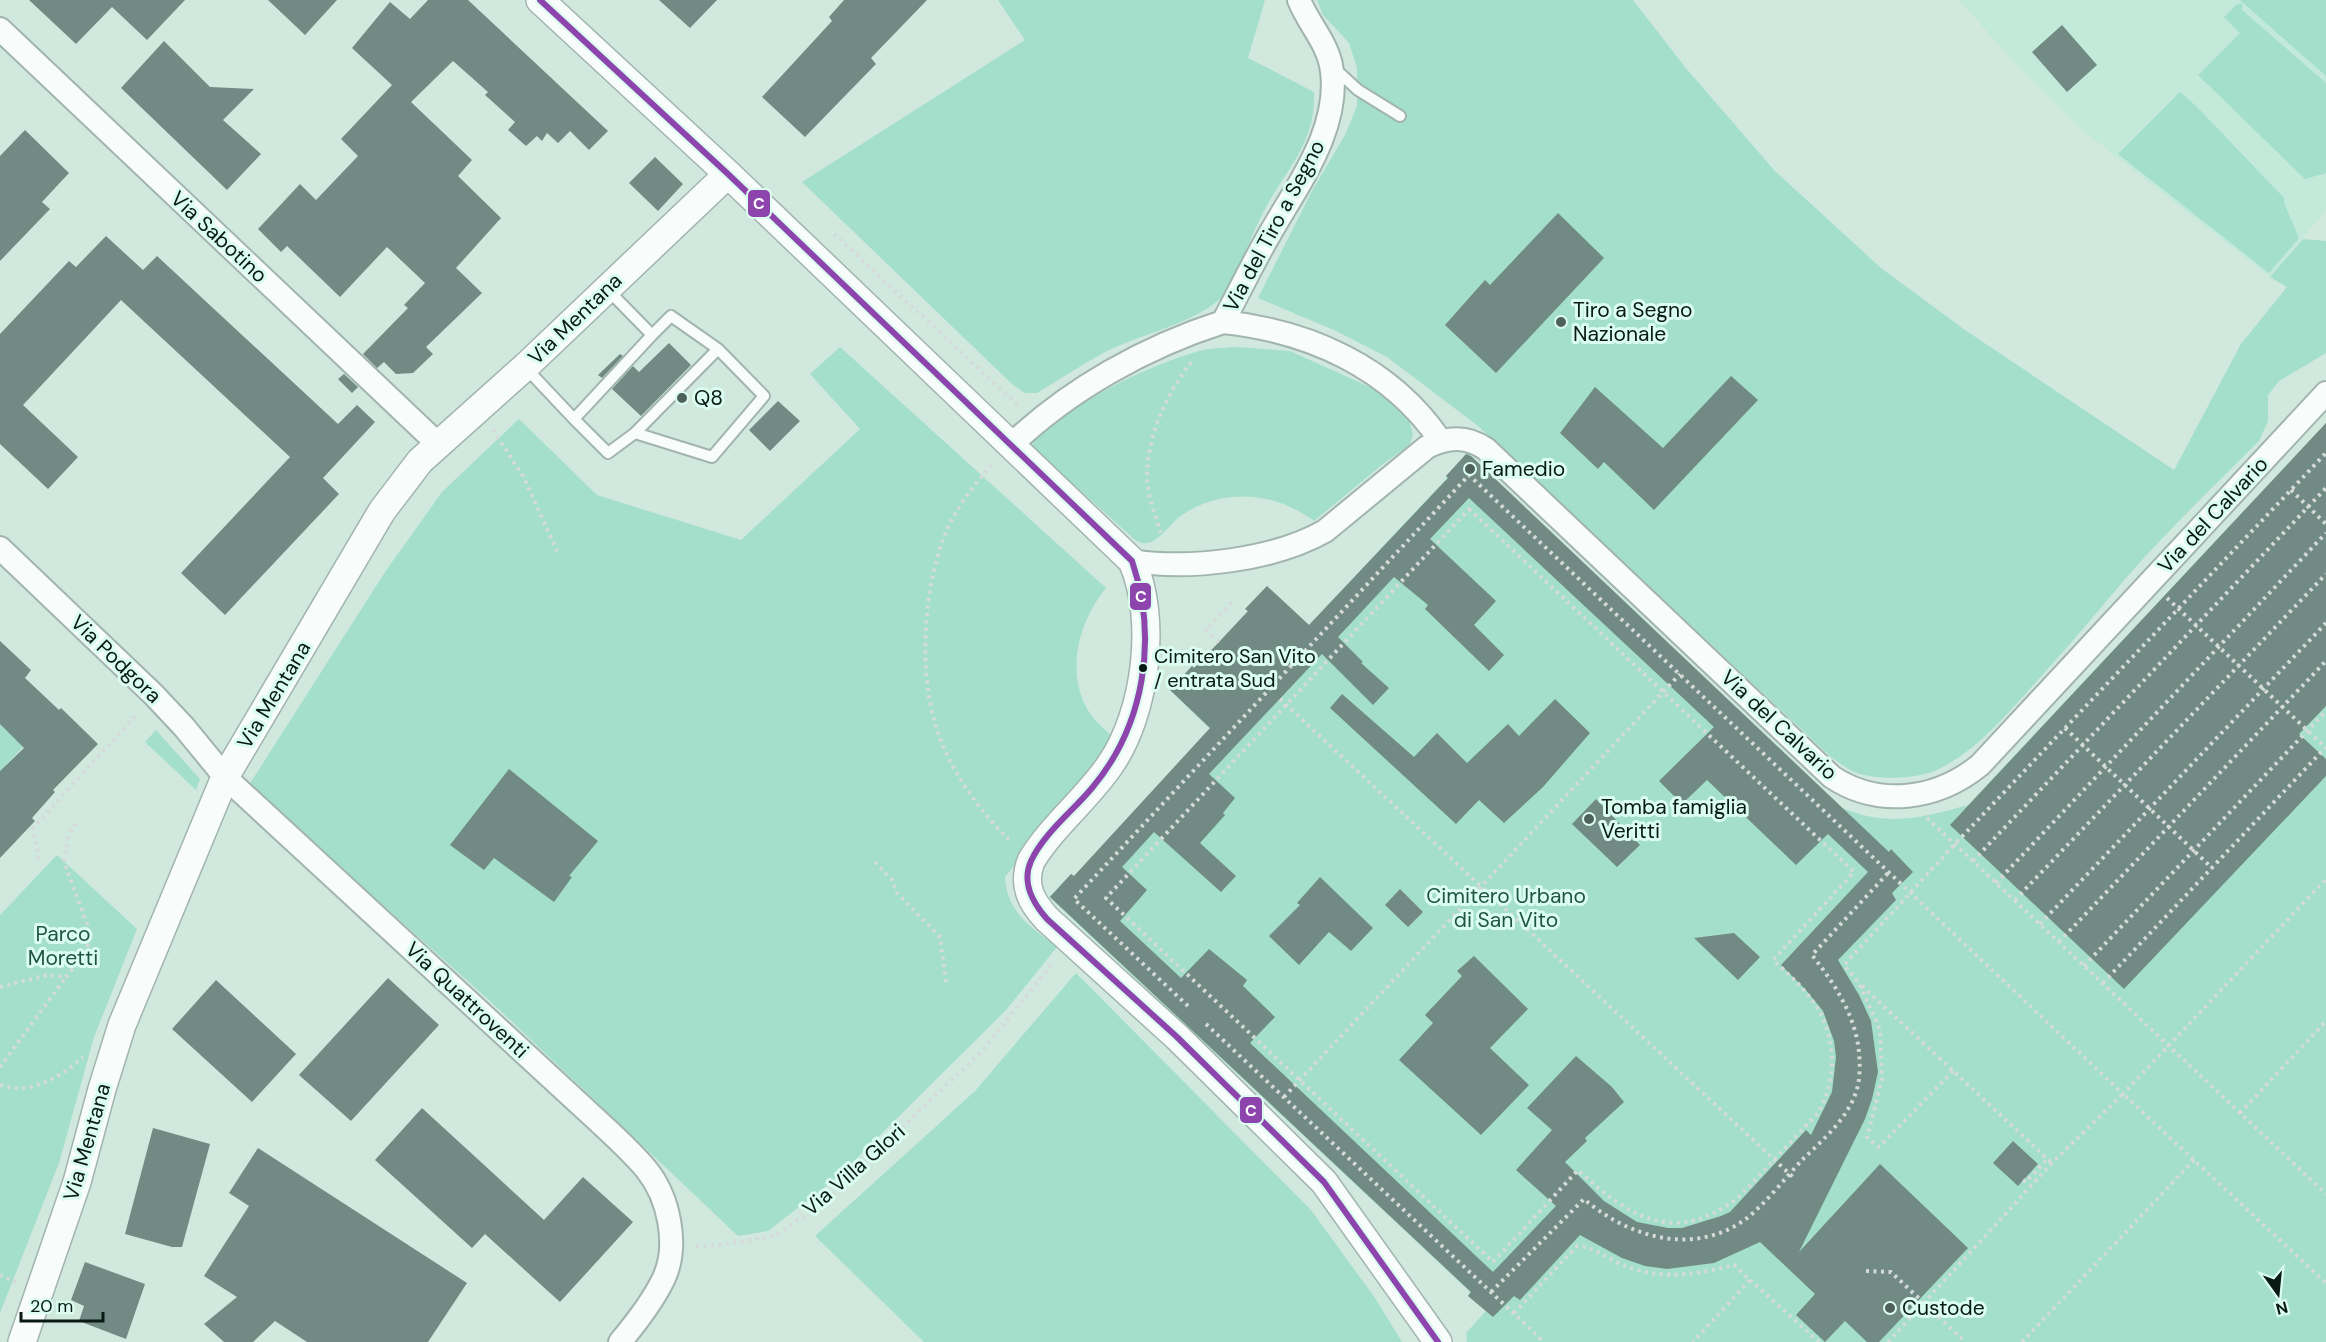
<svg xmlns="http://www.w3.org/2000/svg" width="2326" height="1342" font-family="'DM Sans',sans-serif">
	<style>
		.built { fill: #c2e9da }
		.green { fill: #a3dfcb }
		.building { fill: #718a83; fill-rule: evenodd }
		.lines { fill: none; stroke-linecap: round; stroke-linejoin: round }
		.service-casing { stroke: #a2b4ae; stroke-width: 14 }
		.minor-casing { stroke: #a2b4ae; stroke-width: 26 }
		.tertiary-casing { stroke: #a2b4ae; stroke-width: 30 }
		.path { stroke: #d4dbd9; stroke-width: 4; stroke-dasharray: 3 4.5; stroke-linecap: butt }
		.service { stroke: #f8fcfa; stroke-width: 10 }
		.minor { stroke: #f8fcfa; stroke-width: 22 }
		.tertiary { stroke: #f8fcfa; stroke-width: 27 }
		.bus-1-casing { stroke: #dbfdf0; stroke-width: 10 }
		.bus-1 { stroke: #8e44ad; stroke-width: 6 }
		.poi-dot { fill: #4f615b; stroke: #dbfdf0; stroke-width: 2 }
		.bus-dot { fill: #091914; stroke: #dbfdf0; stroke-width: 2 }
		.labels { text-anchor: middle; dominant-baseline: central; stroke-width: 6; stroke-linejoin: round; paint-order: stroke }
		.bus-label { font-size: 20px; fill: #091914; stroke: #dbfdf0; text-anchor: start }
		.street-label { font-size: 21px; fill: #091914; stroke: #dbfdf0 }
		.poi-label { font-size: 21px; fill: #091914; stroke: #dbfdf0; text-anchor: start }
		.park-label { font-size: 21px; fill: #1f5444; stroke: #dbfdf0 }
		.line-badge { stroke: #dbfdf0; stroke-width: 2 }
		.badge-label { font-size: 16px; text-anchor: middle; font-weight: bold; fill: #fff }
	</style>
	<rect width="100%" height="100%" fill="#d1e8df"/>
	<!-- built -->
	<path class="built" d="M1959,0H2241L2326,76V210L2270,277L2081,129L2017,65Z"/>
	<!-- green -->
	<path class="green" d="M998,0H1265L1248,58L1314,92C1316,138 1292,163 1270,200C1258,220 1249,244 1240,266C1237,273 1235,281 1231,287C1209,320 1143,333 1107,351C1083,364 1060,379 1037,393H1025L1013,385L802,182L1025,40Z
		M1317,0H1633L1685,67L1774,170L1881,268L1965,330L2174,470L2241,344L2287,287L2270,277L2303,239L2326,241V353L2279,381L2268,395V421L2259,441C2214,486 2168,530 2126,578C2093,617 2062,654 2027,692C2001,721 1975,751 1939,769C1917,780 1871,781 1850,770C1843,766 1837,761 1831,757L1478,426L1387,357L1336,331L1258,298L1312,191L1345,135L1357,106V68L1349,43L1323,15Z
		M2240,0H2326V76L2241,1Z
		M2242,3V10L2326,83V173L2305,179L2198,75L2240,33L2224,17L2236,5Z
		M2180,92L2196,106L2284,198V203L2299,238L2269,273L2118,154Z
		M840,347L1106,588C1077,623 1063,680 1094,719C1100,726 1108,732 1115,739L1005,877C1007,913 1031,927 1057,947L1006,1010L838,1177L768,1231L738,1236L490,1001L249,785L385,572L442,492L519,419L597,495L741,540L860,429L810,374Z
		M1236,347L1290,351L1372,388L1408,415L1413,435L1409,446L1383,464L1314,521C1274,491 1221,487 1179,517C1170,525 1159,541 1147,543C1142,544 1138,542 1134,539L1033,448V440C1076,401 1144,367 1199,351C1211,348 1224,348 1236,347Z
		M2326,423V1342H1467L1466,1333L1486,1311L1468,1296L1470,1292L1049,897L1071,874L1074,876L1210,729L1170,690L1192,666L1195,668L1248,612L1245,609L1267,586L1309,625L1447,478L1446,476L1468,453L1842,808C1889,827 1921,818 1968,805Z
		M0,724L10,734L26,744L0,771Z
		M156,730L200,779L196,790L145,742Z
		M57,855L137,929L94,1037L59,1163L0,1313V915Z
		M1076,973L1311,1210L1375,1298L1402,1342H924L815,1236L975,1091Z"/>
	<!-- building -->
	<path class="building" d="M29,0H185L147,40L112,7L76,44Z
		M268,0H337L305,35Z
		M428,0H468L608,131L589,150L570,131L558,143L547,133L542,141L537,136L526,146L508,130L515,122L485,95L488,92L453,61L411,102L472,160L458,176L501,218L456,268L482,293L426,347L433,354L413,373L396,374L384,362L377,368L363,354L408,308L404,305L425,283L387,247L340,297L287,246L281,252L258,229L300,184L316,200L358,156L341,139L392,85L352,48L390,2L410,19Z
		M659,0H717L690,28Z
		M844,0H927L871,58L876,64L805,137L762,97L832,21L829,17Z
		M2062,25L2097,65L2067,92L2032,52Z
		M164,41L210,87L254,89L223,120L261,154L227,190L121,88Z
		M25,130L69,173L42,202L50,209L0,261V156Z
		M655,157L683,184L658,211L629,183Z
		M1558,213L1604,258L1496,373L1445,325L1485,280L1490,285Z
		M106,236L143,270L157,256L338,424L357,405L375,422L323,478L339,494L225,615L181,573L290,457L121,300L23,405L78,457L48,489L0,444V334L69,261L76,267Z
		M669,343L691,365L641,416L612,389L633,366L639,372Z
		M620,354L623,356L602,378L598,375Z
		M344,374L358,387L352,393L338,379Z
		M1731,376L1758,400L1654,510L1604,462L1598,469L1560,433L1595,387L1663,448Z
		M778,401L800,421L770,451L749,430Z
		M2326,423V706L2299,734L2326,759V776L2124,989L1950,825Z
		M1466,454L1471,456L1889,852L1891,849L1913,872L1892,893L1896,900L1838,960L1859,995L1871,1021L1878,1072L1872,1099L1865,1119L1799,1252L1880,1164L1968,1248L1879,1342H1867L1845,1321L1825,1342L1796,1315L1815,1294L1760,1242L1714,1263L1667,1269L1645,1266L1622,1258L1580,1235L1520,1300L1514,1296L1493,1317L1468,1296L1471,1292L1050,897L1071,874L1074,876L1210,728L1170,690L1192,666L1194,668L1219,642L1248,611L1245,609L1267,586L1309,625L1448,478L1446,476ZM1469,498L1714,727L1659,781L1682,804L1707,780L1796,865L1828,834L1868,872L1781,965L1805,989L1823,1011L1834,1041L1836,1057L1832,1092L1811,1135L1806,1130L1730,1212L1721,1216L1682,1228H1668L1637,1222L1604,1201L1565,1162L1587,1141L1585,1138L1624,1102L1612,1087L1576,1056L1527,1108L1552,1130L1516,1170L1556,1206L1493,1272L1250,1043L1275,1017L1243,986L1247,980L1209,949L1181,978L1120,921L1147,890L1122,867L1154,832L1221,892L1236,876L1200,843L1225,815L1223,813L1235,798L1209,774L1322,654L1373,705L1389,688L1361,663L1363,662L1338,637L1394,577L1428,605L1425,609L1489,671L1504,655L1474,625L1496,601L1430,539Z
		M0,641L31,670L25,678L59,710L61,708L98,744L53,790L55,792L32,818L35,821L0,858V771L24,748L0,724Z
		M1342,694L1414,757L1437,733L1467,763L1508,724L1519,736L1555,699L1590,733L1543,787L1504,823L1479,800L1456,824L1330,708Z
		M509,769L598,841L569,876L572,877L554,902L494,858L484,870L450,845Z
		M1596,799L1640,845L1617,867L1572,824Z
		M1320,877L1373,928L1351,951L1329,932L1299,965L1269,936L1300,905L1297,903Z
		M1400,889L1423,912L1408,927L1385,905Z
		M1734,933L1760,957L1738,980L1694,938Z
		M1474,956L1528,1009L1490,1048L1529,1085L1481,1135L1399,1060L1433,1023L1425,1015L1462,976L1457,971Z
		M388,978L439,1025L351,1121L299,1075Z
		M216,980L296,1054L252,1102L172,1029Z
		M422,1108L544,1220L583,1177L633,1222L560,1302L485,1234L472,1248L375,1160Z
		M153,1128L210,1144L182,1247H172L125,1234Z
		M2013,1141L2038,1164L2018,1186L1993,1163Z
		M258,1148L467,1283L428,1342H307L275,1321L253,1342H224L204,1324L237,1297L204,1276L249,1206L229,1193Z
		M85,1262L145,1284L126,1339L79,1321L84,1306L71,1300Z"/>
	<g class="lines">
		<!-- service casing -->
		<g class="service-casing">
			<path id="service" d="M1334,68L1358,90L1400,116
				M652,335L671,316L718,349
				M525,367L574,419L652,335L607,289
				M574,419L608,453L635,433L718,349L764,396L712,457L635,433"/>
		</g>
		<!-- minor casing -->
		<g class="minor-casing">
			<path id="minor" d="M0,29L439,445
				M1223,322C1309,331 1390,367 1440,440
				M1011,445C1070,389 1145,347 1223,322C1238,294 1252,265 1268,237C1296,187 1343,127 1331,65C1326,41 1308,23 1299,0
				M0,548L154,695L184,727L225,777L598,1121C614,1136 632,1152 646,1169C669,1197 679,1245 664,1278C653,1301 636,1323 620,1342
				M1132,561C1190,570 1274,560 1325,531L1427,447C1447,437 1466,435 1486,449L1832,777C1879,808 1937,800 1980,765L2326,393"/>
		</g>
		<!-- tertiary casing -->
		<g class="tertiary-casing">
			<path id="tertiary" d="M540,0L728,174L1132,561C1158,619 1146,713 1110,765C1087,799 1052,826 1031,861C1022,885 1031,902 1047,919L1177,1037L1324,1182L1438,1342
				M22,1342L77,1182L102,1089L122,1025L225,777L382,511L420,461L525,367L728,174"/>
		</g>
		<!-- path -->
		<path class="path" d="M834,234L1020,407
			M493,430L523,476L557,551
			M992,465C975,483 955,510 946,532C924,586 919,665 934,720C946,766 978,809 1011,842
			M2291,490L2326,524
			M1469,509L1854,872L1773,960C1788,974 1803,987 1814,1003C1837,1035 1837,1081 1818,1113L1740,1196C1676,1247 1630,1218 1578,1170L1493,1262L1106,898Z
			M1161,533C1156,516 1148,498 1147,479C1147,435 1166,394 1193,360
			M2167,598L2325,747
			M1219,642L1206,630L1233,601
			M1280,699L1795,1179
			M2065,728L2212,868
			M1927,818L2326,1194
			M39,859L33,828L137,714
			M1973,861L2326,488
			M875,862L892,880L897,893L940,937L946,982
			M1996,883L2326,533
			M2015,900L2326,574
			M2040,924L2326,623
			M2059,942L2326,661
			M2084,966L2326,711
			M2103,983L2326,747
			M1862,986L2052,1163
			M0,987L47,975L66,977L87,951L89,929L64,862L68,838L77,821
			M1188,1006L1074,899L1469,475L2123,1094L2326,879
			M1206,1024L1544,1342
			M0,1067L66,977
			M1953,1071L1879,1147L1867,1138L1882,1079L1880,1030L1859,983L1844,965L1955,844L2326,453
			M0,1085C30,1096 62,1076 83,1057
			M1284,1097L1680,674
			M2240,1113L2326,1021
			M2023,1180L2026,1182L2047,1159
			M696,1246L719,1245L775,1236L826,1200L981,1052L1054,962
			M1866,1271L1891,1272L1965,1342
			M0,1275L16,1282
			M1750,1280L1819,1342
			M1491,1292L1584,1199C1628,1237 1692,1256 1743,1221C1764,1206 1785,1178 1803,1159C1826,1137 1855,1112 1859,1079C1864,1029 1841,992 1812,955L1889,872
			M1514,1313L1577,1246C1596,1247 1611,1261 1628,1267C1662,1280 1700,1274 1734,1265L1750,1280L1693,1342
			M1888,1342L2052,1163L2123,1094L2326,1283
			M2022,1342L2194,1160"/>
		<!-- service -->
		<use href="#service" class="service"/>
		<!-- minor -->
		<use href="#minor" class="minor"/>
		<!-- tertiary -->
		<use href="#tertiary" class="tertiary"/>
		<!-- bus-1 casing -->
		<g class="bus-1-casing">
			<path id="bus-1" d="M540,0L728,174L1132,561C1158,638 1145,725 1092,788C1073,811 1044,833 1031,861C1021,883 1033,903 1047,919L1177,1037L1324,1182L1438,1342"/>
		</g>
		<!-- bus-1 -->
		<use href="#bus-1" class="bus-1"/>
	</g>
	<!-- markers -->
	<g class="poi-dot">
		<circle cx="1561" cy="322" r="6"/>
		<circle cx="682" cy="398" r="6"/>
		<circle cx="1470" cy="469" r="6"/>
		<circle cx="1589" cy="819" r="6"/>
		<circle cx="1890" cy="1308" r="6"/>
	</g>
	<circle class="bus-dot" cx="1143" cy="668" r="5"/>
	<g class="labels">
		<!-- bus labels -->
		<g class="bus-label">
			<text x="1154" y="656">Cimitero San Vito<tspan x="1154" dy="24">/ entrata Sud</tspan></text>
		</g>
		<!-- street labels -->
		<g class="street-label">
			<text transform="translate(1274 226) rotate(-62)">Via del Tiro a Segno</text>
			<text transform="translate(219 237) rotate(43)">Via Sabotino</text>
			<text transform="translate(575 319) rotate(-44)">Via Mentana</text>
			<text transform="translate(2213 515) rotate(-47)">Via del Calvario</text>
			<text transform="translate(116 659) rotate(44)">Via Podgora</text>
			<text transform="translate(274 695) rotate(-59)">Via Mentana</text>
			<text transform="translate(1779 725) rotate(43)">Via del Calvario</text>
			<text transform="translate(467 1000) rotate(43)">Via Quattroventi</text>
			<text transform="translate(87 1142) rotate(-74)">Via Mentana</text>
			<text transform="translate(854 1170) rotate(-41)">Via Villa Glori</text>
		</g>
		<!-- poi labels -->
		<g class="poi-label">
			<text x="1573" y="310">Tiro a Segno<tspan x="1573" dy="24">Nazionale</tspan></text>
			<text x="694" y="398">Q8</text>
			<text x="1482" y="469">Famedio</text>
			<text x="1601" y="807">Tomba famiglia<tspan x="1601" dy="24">Veritti</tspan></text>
			<text x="1902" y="1308">Custode</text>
		</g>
		<!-- park labels -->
		<g class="park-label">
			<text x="1506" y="896">Cimitero Urbano<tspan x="1506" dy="24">di San Vito</tspan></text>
			<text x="63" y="934">Parco<tspan x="63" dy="24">Moretti</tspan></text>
		</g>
	</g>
	<g class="line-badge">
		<rect x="747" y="189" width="24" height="29" rx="6" fill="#8e44ad"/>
		<rect x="1129" y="582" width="23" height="29" rx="6" fill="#8e44ad"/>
		<rect x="1239" y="1096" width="24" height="28" rx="6" fill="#8e44ad"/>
	</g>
	<g class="badge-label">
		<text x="759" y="209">C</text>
		<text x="1141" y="602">C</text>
		<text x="1251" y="1116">C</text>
	</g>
	<!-- north arrow -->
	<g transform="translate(2278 1294) rotate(165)" stroke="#dbfdf0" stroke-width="4.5" paint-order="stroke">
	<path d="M0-4.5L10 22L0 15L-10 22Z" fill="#091914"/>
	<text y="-9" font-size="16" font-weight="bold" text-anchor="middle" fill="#091914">N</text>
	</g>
	<!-- scale -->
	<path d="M21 1312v9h82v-9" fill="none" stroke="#091914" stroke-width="3"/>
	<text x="30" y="1312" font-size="18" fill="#091914" stroke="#dbfdf0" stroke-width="4.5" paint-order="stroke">20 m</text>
</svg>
